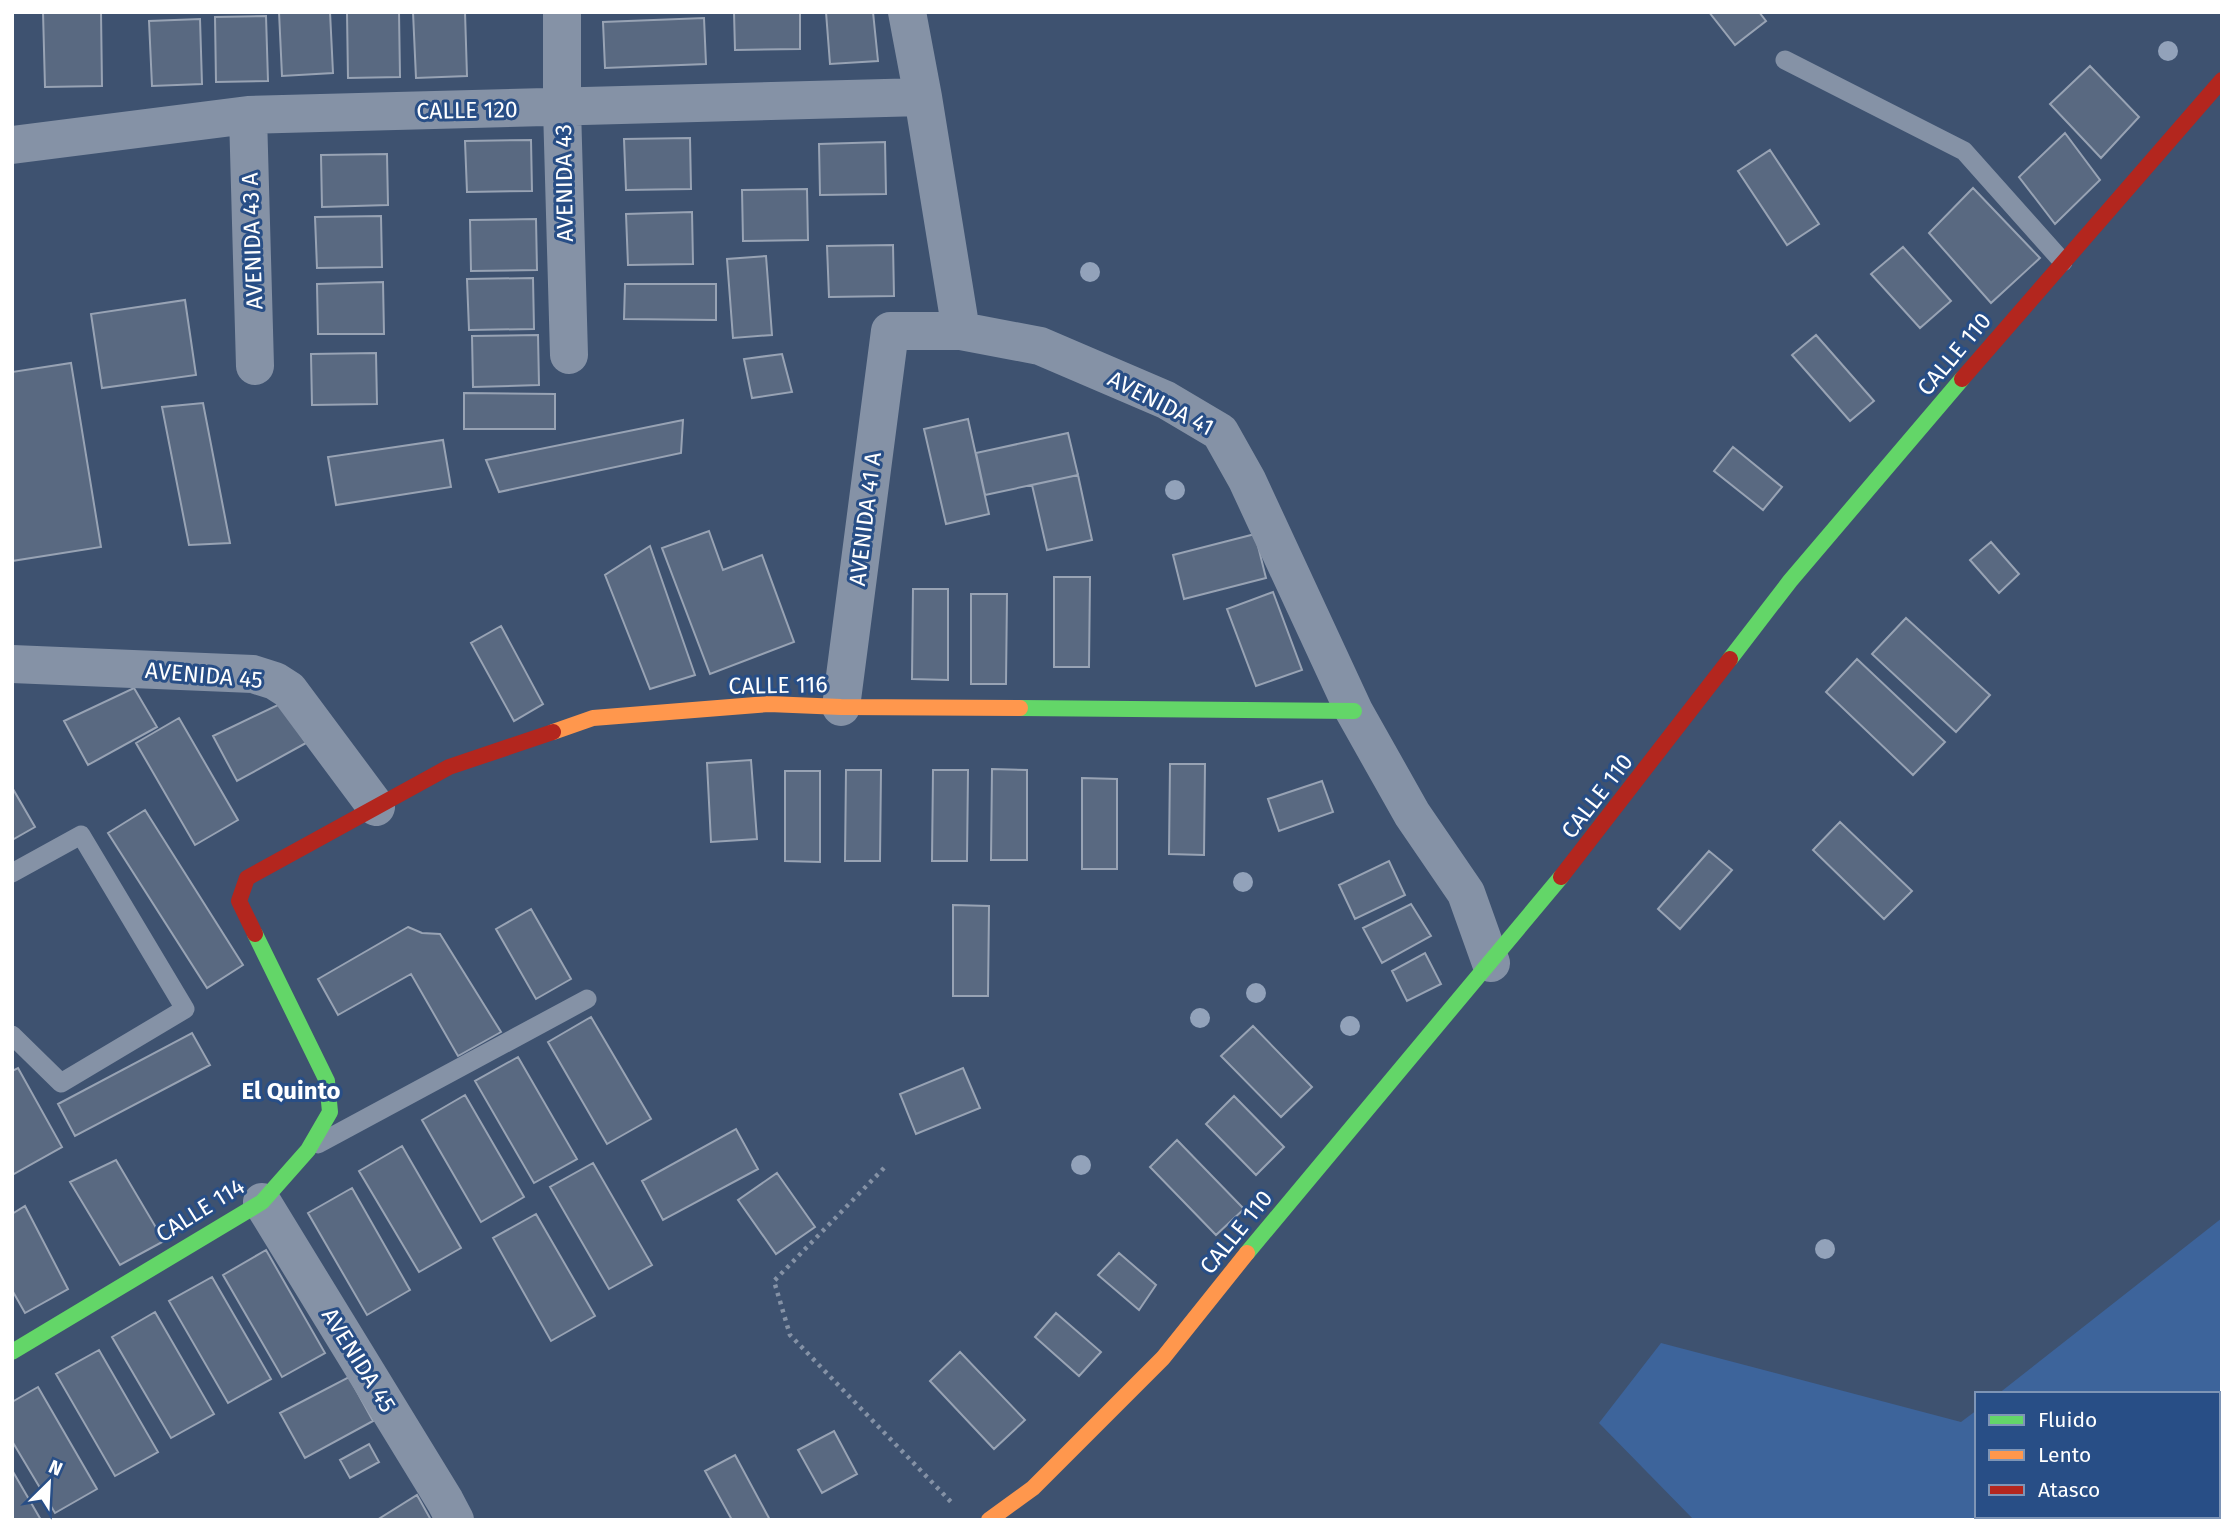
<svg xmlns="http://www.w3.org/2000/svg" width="2234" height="1532" font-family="'Fira Sans',sans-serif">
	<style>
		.green { fill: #3d649b }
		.building { fill: #596981; stroke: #98a3b4; stroke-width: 2 }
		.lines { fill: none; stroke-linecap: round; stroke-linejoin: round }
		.path { stroke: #8592a6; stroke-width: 4.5; stroke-dasharray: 3.5 5; stroke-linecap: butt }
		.lane { stroke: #8592a6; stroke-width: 19 }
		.street { stroke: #8592a6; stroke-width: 38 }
		.fast { stroke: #63d668; stroke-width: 16 }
		.slow { stroke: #ff974d; stroke-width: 16 }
		.jam { stroke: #b3261e; stroke-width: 16 }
		.tree { fill: #92a2ba }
		.labels { text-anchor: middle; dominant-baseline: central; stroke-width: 6; stroke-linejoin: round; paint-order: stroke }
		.street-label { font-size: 23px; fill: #fff; stroke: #284e86 }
		.neighbourhood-label { font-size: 24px; font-weight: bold; fill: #fff; stroke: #284e86 }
	</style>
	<rect width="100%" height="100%" fill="#3e5270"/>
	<!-- green -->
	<path class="green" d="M2222,1218V1520H1694L1599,1423L1661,1343L1961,1422L1977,1410V1516H2218V1394H1998Z"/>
	<!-- building -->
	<path class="building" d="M43,12H101L102,86L45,87Z
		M279,12H330L333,73L282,76Z
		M399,12L400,77L348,78L347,13Z
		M413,12H465L467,76L416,78Z
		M734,12H800V49L735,50Z
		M826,12H873L878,61L830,64Z
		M1709,12H1759L1766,21L1735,45Z
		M266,16L268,81L216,82L215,17Z
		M704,18L706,64L605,68L603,22Z
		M200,19L202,84L152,86L149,21Z
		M2090,66L2139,117L2101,158L2050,104Z
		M2065,133L2100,180L2055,224L2019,177Z
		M690,138L691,189L626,190L624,139Z
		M531,140L532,191L467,192L465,141Z
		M885,142L886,194L820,195L819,144Z
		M1770,150L1819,224L1787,245L1738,171Z
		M387,154L388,205L322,207L321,155Z
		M1973,188L2040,258L1991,303L1929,233Z
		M807,189L808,240L743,241L742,190Z
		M692,212L693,264L628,265L626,214Z
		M381,216L382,267L317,268L315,217Z
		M536,219L537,270L471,271L470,220Z
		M893,245L894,296L829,297L827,246Z
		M1903,247L1951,301L1920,328L1871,274Z
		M766,256L772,335L733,338L727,259Z
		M533,278L534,329L469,330L467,279Z
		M383,282L384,334H318L317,284Z
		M625,284H716V320L624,319Z
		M185,300L196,375L102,388L91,314Z
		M538,335L539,385L473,387L472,336Z
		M1816,335L1874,401L1850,421L1792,355Z
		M376,353L377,404L312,405L311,354Z
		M782,354L792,392L752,398L744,359Z
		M71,363L101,547L12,561V372Z
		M464,393L555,394V429H464Z
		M203,403L230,543L189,545L162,407Z
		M968,419L989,514L946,524L924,429Z
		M683,420L681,453L499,492L486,460Z
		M1068,433L1078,475L985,495L976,453Z
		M443,440L451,487L336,505L328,457Z
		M1733,447L1782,487L1763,510L1714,471Z
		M1078,475L1092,540L1047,550L1032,485Z
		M709,531L723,570L762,555L794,642L710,674L662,548Z
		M1255,534L1266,578L1184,599L1173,555Z
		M1991,542L2019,574L1999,593L1970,560Z
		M650,546L695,675L650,689L605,575Z
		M1054,577H1090L1089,667H1054Z
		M913,589H948V680L912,679Z
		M1273,592L1302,670L1256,686L1227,609Z
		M971,594H1007L1006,684H971Z
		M1906,618L1990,695L1956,732L1872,654Z
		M501,626L543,704L514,721L471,643Z
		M1857,659L1945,742L1913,775L1826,692Z
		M134,688L157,727L88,765L64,721Z
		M282,703L306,743L237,781L213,736Z
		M179,718L238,820L195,845L136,743Z
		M751,760L757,839L711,842L707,763Z
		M1170,764H1205L1204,855L1169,854Z
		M992,769L1027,770V860H991Z
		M846,770H881L880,861H845Z
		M933,770H968L967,861H932Z
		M785,771H820V862L785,861Z
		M1082,778L1117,779V869H1082Z
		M1322,781L1333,812L1279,831L1268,799Z
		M13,789L35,827L12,840V790Z
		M145,810L243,965L207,988L108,833Z
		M1840,822L1912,891L1884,919L1813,850Z
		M1709,851L1732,870L1680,929L1658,909Z
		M1389,861L1405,895L1355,919L1339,885Z
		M1411,904L1431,936L1382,963L1363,928Z
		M953,905L989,906L988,996H953Z
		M531,909L571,979L536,999L496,929Z
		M408,927L422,933L440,934L501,1032L458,1056L411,974L338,1015L318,979Z
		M1425,953L1441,984L1407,1001L1392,971Z
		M591,1017L651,1119L607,1144L548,1042Z
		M1253,1026L1312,1087L1281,1117L1221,1056Z
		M192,1033L210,1065L75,1136L58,1104Z
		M518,1057L577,1159L534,1183L475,1081Z
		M18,1068L62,1147L12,1175V1071Z
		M963,1068L980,1108L916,1134L900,1094Z
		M465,1095L524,1197L481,1222L422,1120Z
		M1234,1096L1284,1147L1256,1175L1206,1124Z
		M736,1129L758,1169L663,1220L642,1181Z
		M1177,1140L1244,1209L1216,1235L1150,1167Z
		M402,1146L461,1248L419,1272L359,1171Z
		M116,1160L164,1241L120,1265L70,1182Z
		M593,1163L652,1265L609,1289L550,1187Z
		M777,1173L815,1227L776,1254L738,1200Z
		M352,1188L410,1290L367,1315L308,1213Z
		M25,1206L68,1289L25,1313L12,1290V1214Z
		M536,1214L595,1316L551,1341L493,1238Z
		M266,1250L325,1353L282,1377L223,1275Z
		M1119,1253L1156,1285L1139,1310L1098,1275Z
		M212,1277L271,1379L228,1403L169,1301Z
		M155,1312L214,1414L171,1438L112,1337Z
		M1056,1313L1101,1352L1079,1376L1035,1337Z
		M99,1350L158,1452L115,1476L56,1374Z
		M960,1352L1025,1420L994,1449L930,1381Z
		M349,1377L373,1421L305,1458L280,1413Z
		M38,1387L97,1489L55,1513L12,1441V1402Z
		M834,1431L857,1474L822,1493L798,1450Z
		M369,1444L379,1462L350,1478L340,1460Z
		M735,1455L770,1520H732L705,1471Z
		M12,1470L41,1520H12Z
		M417,1495L431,1520H377Z"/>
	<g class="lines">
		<!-- path -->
		<path class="path" d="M884,1168L774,1281L790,1335L954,1505"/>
		<!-- lane -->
		<path class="lane" d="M1785,60L1964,151L2063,262
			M12,873L81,835L185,1009L61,1083L12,1035
			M318,1144L587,999"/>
		<!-- street -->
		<path class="street" d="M562,12V108L569,355
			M907,12L923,97L961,331
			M248,115L255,366
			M12,145L248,115L923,97
			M12,664L253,674L275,681L289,690L376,807
			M841,707L890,331H961L1040,346L1166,400L1220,432L1247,480L1354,711L1412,814L1466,893L1491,963
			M262,1202L445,1501L455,1520"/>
		<!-- fast -->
		<path class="fast" d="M1730,659L1790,581L1962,379
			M1020,708L1354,711
			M1247,1253L1561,877
			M12,1352L262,1202L308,1150L330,1112L327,1081L255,934"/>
		<!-- slow -->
		<path class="slow" d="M553,732L593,718L769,704L841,707L1020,708
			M989,1520L1033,1488L1163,1358L1247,1253"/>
		<!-- jam -->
		<path class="jam" d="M1962,379L2222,80
			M1561,877L1730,659
			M255,934L239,901L247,878L449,767L553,732"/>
	</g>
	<!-- trees -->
	<g class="tree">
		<circle cx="2168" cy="51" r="10"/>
		<circle cx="1090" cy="272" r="10"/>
		<circle cx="1175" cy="490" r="10"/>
		<circle cx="1243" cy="882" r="10"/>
		<circle cx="1256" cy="993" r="10"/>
		<circle cx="1200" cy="1018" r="10"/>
		<circle cx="1350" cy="1026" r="10"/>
		<circle cx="1081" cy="1165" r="10"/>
		<circle cx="1825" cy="1249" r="10"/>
	</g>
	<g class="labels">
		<!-- street labels -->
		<g class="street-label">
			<text transform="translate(467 110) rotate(-1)">CALLE 120</text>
			<text transform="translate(564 183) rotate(-91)">AVENIDA 43</text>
			<text transform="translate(252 241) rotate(-92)">AVENIDA 43 A</text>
			<text transform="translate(1954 354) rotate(-50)">CALLE 110</text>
			<text transform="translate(1161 403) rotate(27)">AVENIDA 41</text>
			<text transform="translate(865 519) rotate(-83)">AVENIDA 41 A</text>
			<text transform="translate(204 675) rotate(5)">AVENIDA 45</text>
			<text transform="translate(778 685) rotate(-1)">CALLE 116</text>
			<text transform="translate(1597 796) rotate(-52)">CALLE 110</text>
			<text transform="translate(200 1210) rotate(-32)">CALLE 114</text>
			<text transform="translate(1236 1232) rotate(-51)">CALLE 110</text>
			<text transform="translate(359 1360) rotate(58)">AVENIDA 45</text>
		</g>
		<!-- neighbourhood labels -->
		<g class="neighbourhood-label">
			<text x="291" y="1091">El Quinto</text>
		</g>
	</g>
	<!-- border -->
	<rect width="2234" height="1532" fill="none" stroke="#ffffff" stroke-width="28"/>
	<!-- legend -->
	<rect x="1975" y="1392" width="245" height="126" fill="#284e86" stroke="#7e95b6" stroke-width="2"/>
	<rect x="1989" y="1415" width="35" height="10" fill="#63d668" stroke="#7e95b6" stroke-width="2"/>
	<text x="2038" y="1427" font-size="21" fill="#ffffff">Fluido</text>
	<rect x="1989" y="1450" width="35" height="10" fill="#ff974d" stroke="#7e95b6" stroke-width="2"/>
	<text x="2038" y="1462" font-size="21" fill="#ffffff">Lento</text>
	<rect x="1989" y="1485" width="35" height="10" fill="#b3261e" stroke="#7e95b6" stroke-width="2"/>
	<text x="2038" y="1497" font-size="21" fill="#ffffff">Atasco</text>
	<!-- north arrow -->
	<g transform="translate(49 1483) rotate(24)" stroke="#284e86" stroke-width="5" paint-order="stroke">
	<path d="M0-5L12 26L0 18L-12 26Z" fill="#ffffff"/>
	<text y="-10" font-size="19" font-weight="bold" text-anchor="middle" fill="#ffffff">N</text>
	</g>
</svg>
